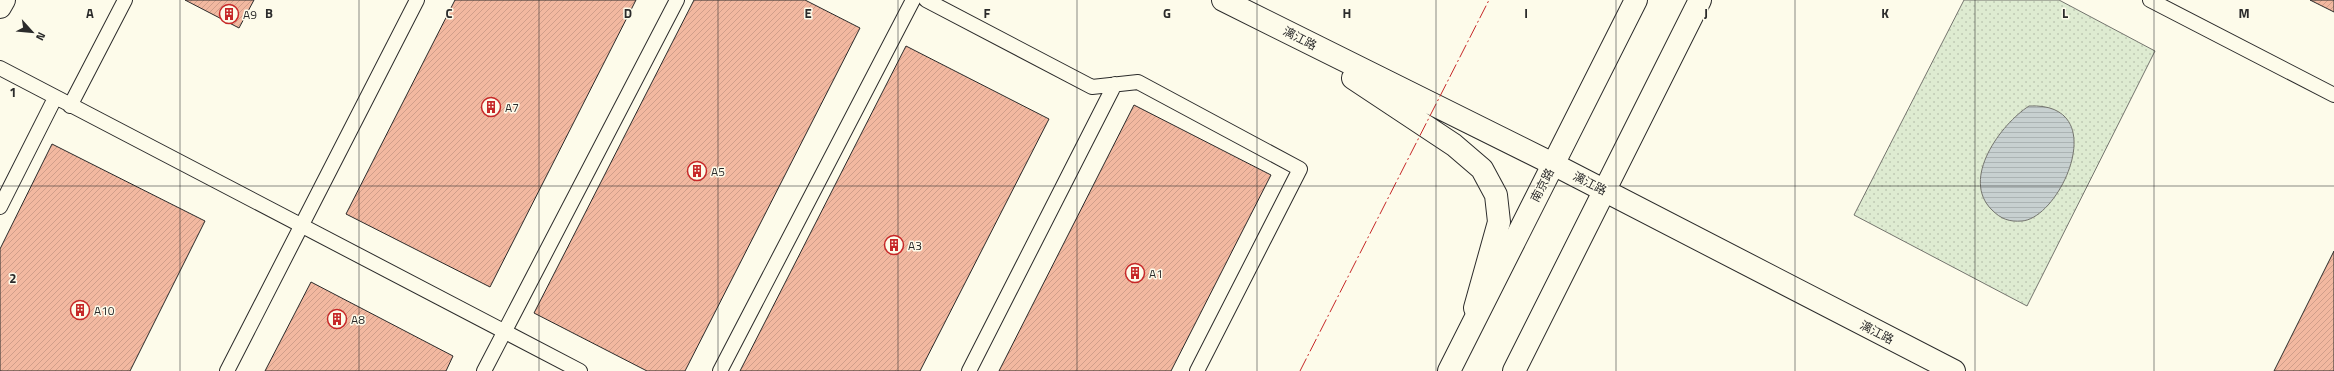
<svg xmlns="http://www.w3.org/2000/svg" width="2334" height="371" font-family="'Titillium Web','Noto Sans SC',sans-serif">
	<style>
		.park { fill: url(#park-dots); stroke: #74746e }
		.water { fill: url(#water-rules); stroke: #74746e }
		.building { fill: url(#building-hatch); stroke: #2b2b2b }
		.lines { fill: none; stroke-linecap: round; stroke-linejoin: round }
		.service-casing { stroke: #2b2b2b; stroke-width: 16 }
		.minor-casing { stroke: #2b2b2b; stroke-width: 24 }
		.tertiary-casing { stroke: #2b2b2b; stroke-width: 24 }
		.primary-casing { stroke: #2b2b2b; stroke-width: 24 }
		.service { stroke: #fdfbea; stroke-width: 14 }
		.minor { stroke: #fdfbea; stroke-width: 22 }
		.tertiary { stroke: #fdfbea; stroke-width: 22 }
		.primary { stroke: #fdfbea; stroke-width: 22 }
		.power { stroke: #c62828; stroke-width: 1; stroke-dasharray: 14 3 2 3; stroke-linecap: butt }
		.grid { fill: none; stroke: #2b2b2b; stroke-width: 1; stroke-opacity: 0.55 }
		.labels { text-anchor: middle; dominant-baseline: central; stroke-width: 3; stroke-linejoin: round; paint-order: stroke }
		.poi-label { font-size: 12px; fill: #2b2b2b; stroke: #fdfbea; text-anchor: start }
		.street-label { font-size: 12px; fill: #2b2b2b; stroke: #fdfbea }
		.grid-label { font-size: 13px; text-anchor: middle; font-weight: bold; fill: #2b2b2b; stroke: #fdfbea; stroke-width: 3; stroke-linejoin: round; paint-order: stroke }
	</style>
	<defs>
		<pattern id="park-dots" width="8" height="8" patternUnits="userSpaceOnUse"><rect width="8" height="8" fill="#deebd1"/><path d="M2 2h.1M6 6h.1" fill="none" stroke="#bfcab4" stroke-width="1.8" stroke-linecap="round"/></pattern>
		<pattern id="water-rules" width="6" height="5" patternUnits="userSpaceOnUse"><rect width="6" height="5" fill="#c7d0d0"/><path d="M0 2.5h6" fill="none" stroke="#abb3b3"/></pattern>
		<pattern id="building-hatch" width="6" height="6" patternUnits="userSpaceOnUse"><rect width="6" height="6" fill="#f2b8a0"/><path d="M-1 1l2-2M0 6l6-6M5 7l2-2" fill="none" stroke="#d09e8a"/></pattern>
	</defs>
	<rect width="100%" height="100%" fill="#fdfbea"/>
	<!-- park -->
	<path class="park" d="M1964,0H2059L2155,51L2027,306L1854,215Z"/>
	<!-- water -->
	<path class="water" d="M2029,106C2113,102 2061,218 2022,221C2009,222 2001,219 1992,210C1960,179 2001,124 2029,106Z"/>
	<!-- building -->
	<path class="building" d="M185,0H254L239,28Z
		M455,0H636L490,287L346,214Z
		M694,0H805L860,28L685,371H647L534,313Z
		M2310,0H2334V12Z
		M906,46L1049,119L920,371H740Z
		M1134,105L1271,175L1171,371H999Z
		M52,144L205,221L130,371H0V249Z
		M2334,251V371H2274Z
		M311,282L453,356L446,371H265Z"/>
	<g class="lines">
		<!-- service casing -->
		<g class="service-casing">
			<path id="service" d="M926,0L1092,87L1138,82L1300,169L1197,371
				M2150,0L2334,95
				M0,68L580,371
				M70,106L125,0
				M0,207L55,98
				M227,371L417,0
				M484,371L677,0
				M720,371L913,0
				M969,371L1115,84"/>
		</g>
		<!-- minor casing -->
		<g class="minor-casing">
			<path id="minor" d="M0,7L4,0"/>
		</g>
		<!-- tertiary casing -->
		<g class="tertiary-casing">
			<path id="tertiary" d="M1223,0L1553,164L1954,371
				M1353,78L1454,145L1482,169L1496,195L1499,222L1475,308"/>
		</g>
		<!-- primary casing -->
		<g class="primary-casing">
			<path id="primary" d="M1449,371L1636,0
				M1514,371L1700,0"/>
		</g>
		<!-- service -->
		<use href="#service" class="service"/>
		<!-- minor -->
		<use href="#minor" class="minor"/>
		<!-- tertiary -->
		<use href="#tertiary" class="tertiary"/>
		<!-- primary -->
		<use href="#primary" class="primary"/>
		<!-- power -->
		<path class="power" d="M1300,371L1489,0"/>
	</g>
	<!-- grid -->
	<path class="grid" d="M180,0V371M359,0V371M539,0V371M718,0V371M898,0V371M1077,0V371M1257,0V371M1436,0V371M1616,0V371M1795,0V371M1975,0V371M2154,0V371M0,186H2334"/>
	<!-- icons -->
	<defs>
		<g id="building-ring" transform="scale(1)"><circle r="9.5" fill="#fdfbea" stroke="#c62828" stroke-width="1.5"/><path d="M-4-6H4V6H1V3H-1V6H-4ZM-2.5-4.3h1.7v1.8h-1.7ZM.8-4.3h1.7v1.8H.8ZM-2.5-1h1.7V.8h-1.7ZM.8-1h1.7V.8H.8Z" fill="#c62828"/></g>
	</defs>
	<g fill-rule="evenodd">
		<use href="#building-ring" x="229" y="14"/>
		<use href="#building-ring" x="491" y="107"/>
		<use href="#building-ring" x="697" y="171"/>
		<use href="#building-ring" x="894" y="245"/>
		<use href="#building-ring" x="1135" y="273"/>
		<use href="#building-ring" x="80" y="310"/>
		<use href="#building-ring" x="337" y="319"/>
	</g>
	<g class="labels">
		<!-- poi labels -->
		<g class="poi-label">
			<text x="243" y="14">A9</text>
			<text x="505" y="107">A7</text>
			<text x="711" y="171">A5</text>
			<text x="908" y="245">A3</text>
			<text x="1149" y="273">A1</text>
			<text x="94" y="310">A10</text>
			<text x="351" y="319">A8</text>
		</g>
		<!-- street labels -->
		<g class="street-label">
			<text transform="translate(1300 38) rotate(27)">漓江路</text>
			<text transform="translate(1590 183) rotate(27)">漓江路</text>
			<text transform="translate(1542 185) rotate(-63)">南京路</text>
			<text transform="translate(1877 332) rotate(27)">漓江路</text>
		</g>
	</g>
	<g class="grid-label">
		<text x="90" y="18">A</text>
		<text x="269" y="18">B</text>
		<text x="449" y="18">C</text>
		<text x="628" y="18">D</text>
		<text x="808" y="18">E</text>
		<text x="987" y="18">F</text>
		<text x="1167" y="18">G</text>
		<text x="1347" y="18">H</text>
		<text x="1526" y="18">I</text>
		<text x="1706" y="18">J</text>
		<text x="1885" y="18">K</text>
		<text x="2065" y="18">L</text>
		<text x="2244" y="18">M</text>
		<text x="13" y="97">1</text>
		<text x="13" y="283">2</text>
	</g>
	<!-- north arrow -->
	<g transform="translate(32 32) rotate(117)" stroke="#fdfbea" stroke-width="3" paint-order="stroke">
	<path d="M0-3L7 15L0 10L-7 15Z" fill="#2b2b2b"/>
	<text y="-6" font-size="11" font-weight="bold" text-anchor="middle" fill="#2b2b2b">N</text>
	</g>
</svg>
